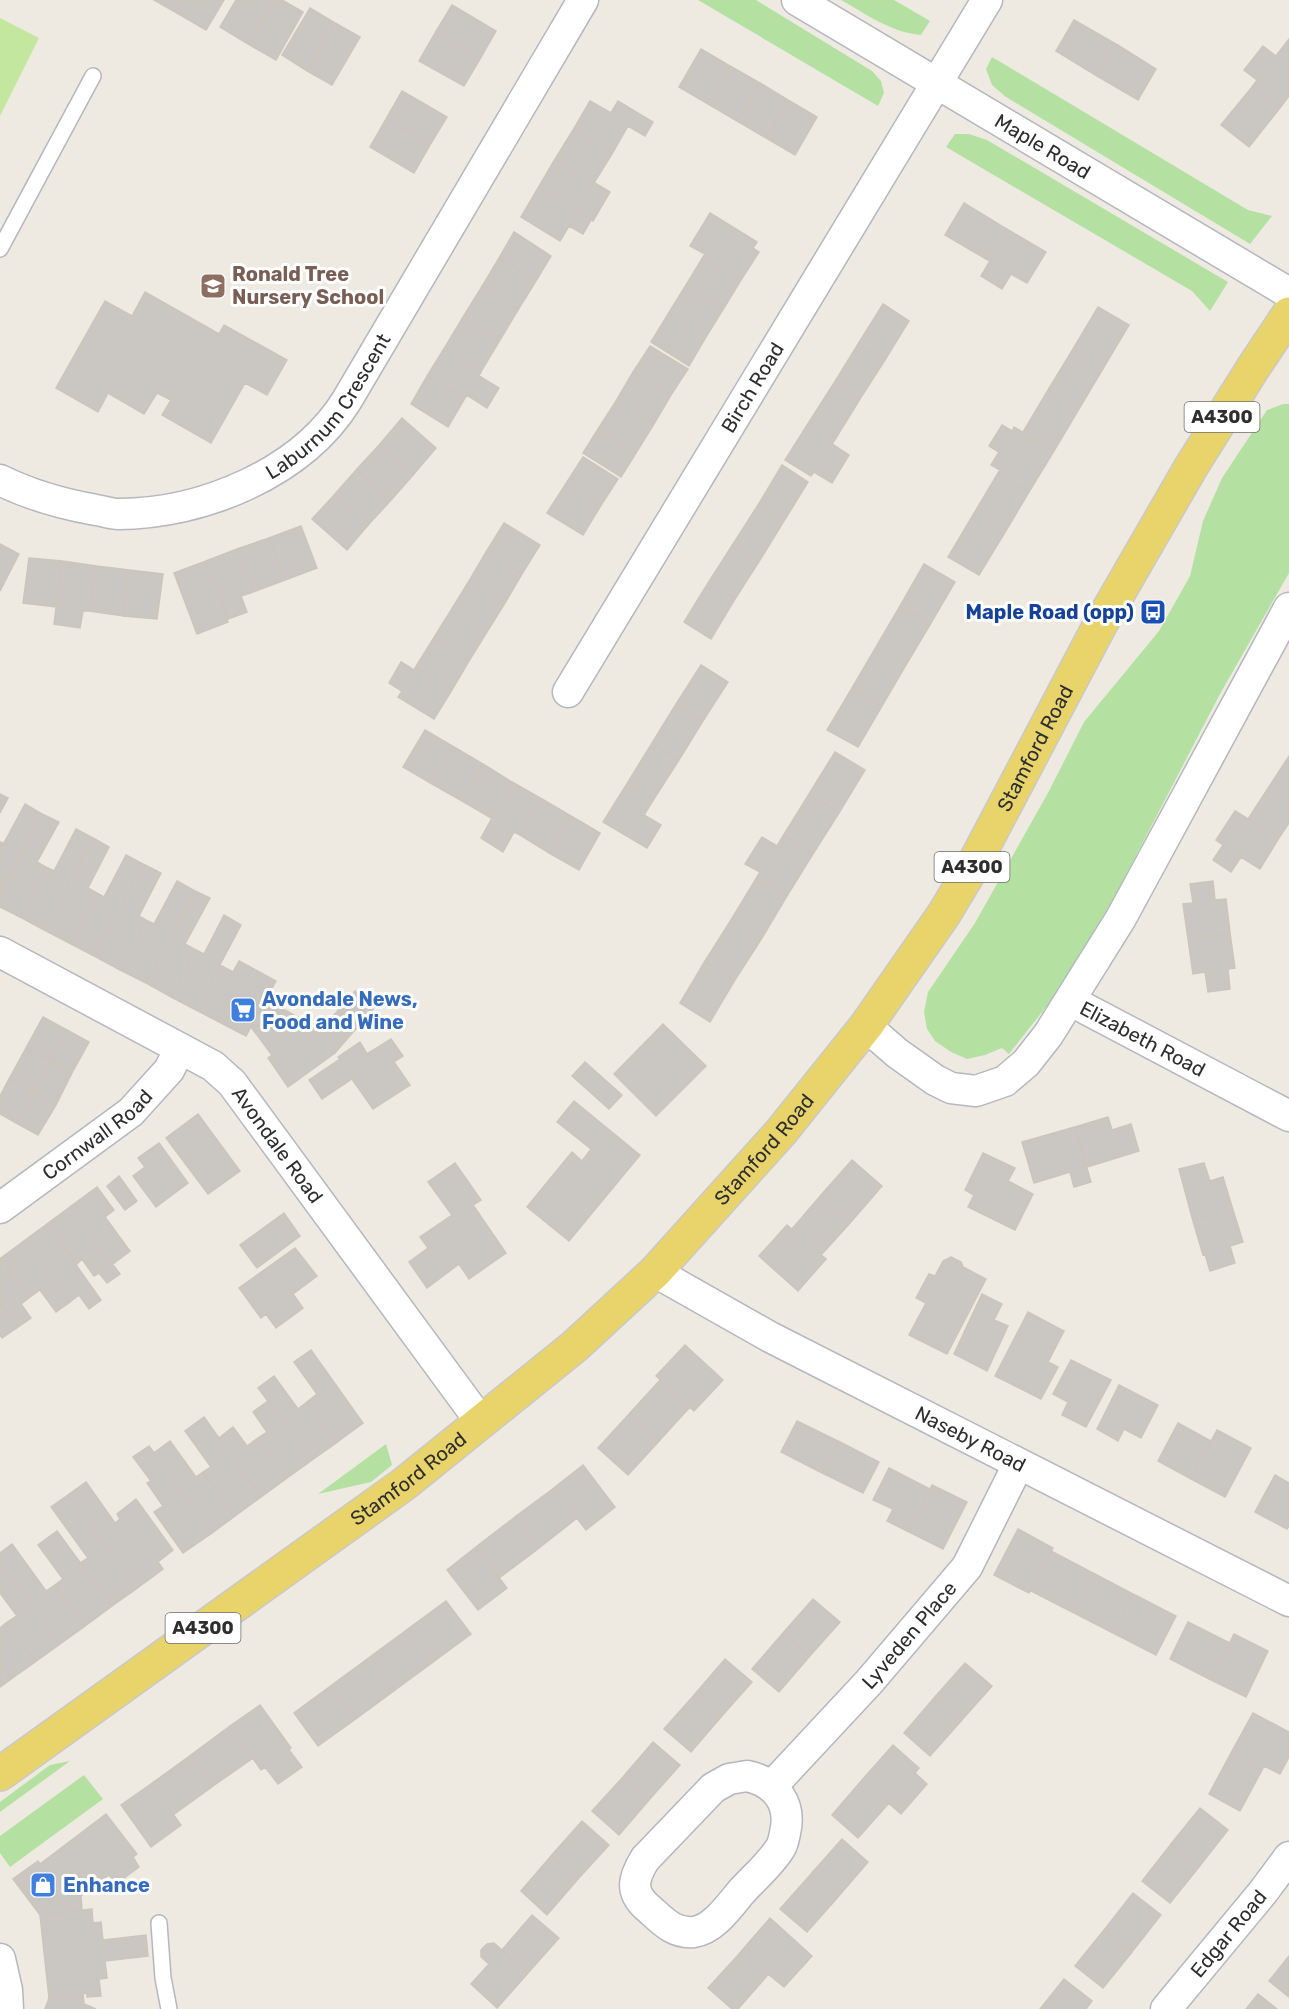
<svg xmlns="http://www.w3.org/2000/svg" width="1289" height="2009" font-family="Rubik,sans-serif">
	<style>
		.green { fill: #b4e1a2 }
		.pitch { fill: #c4e79f }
		.building { fill: #cac6c1; stroke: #cac6bb; stroke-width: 1.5 }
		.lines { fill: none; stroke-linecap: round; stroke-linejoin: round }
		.lane-casing { stroke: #b5b7c0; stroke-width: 18 }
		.street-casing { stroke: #b5b7c0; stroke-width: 33 }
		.primary-casing { stroke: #c9c9c9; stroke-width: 36 }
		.lane { stroke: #fff; stroke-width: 15 }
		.street { stroke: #fff; stroke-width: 30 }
		.primary { stroke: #e9d46c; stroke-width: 33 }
		.labels { text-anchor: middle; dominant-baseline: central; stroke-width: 6; stroke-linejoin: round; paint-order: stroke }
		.shield { fill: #fff; stroke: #6d6d6d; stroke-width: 1.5 }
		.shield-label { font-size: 18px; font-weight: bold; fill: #2e2e2e }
		.street-label { font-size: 20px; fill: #2e2e2e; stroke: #fff }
		.education-label { font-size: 20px; font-weight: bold; fill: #785e54; stroke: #fff; text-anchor: start }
		.transit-label { font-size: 20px; font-weight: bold; fill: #164399; stroke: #fff; text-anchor: end }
		.shop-label { font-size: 20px; font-weight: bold; fill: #366cbe; stroke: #fff; text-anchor: start }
	</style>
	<rect width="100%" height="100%" fill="#eeeae2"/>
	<!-- green -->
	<path class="green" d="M698,0H756L872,71L881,81L884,93L878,106Z
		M841,0H894L930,21L921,35C890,32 868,15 841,0Z
		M992,57L1248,210L1272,216L1250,244L1006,97L992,85L986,69Z
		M955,134H969L987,140L1228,282L1210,311L1192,291L946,147Z
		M1283,404H1289V573L1220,694L1116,894L1057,993L1009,1054L1002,1048L985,1055L967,1059L951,1052L935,1041L927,1029L924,1012L928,992L975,923L1049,791L1084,722L1159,631L1190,576L1203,521L1222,478L1267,410Z
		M386,1444L392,1465L371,1482L318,1494Z
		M70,1761L0,1812V1802L50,1765Z
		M84,1775L103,1799L10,1867L0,1853V1836Z"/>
	<!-- pitch -->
	<path class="pitch" d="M0,18L39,38L0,116Z"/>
	<!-- building -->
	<path class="building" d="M154,0H181L175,12Z
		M181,0H224L206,30L175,12Z
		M236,0H274L248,44L220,27Z
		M274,0H282L303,12L276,60L248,44Z
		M452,5L496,31L480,59L435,33Z
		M310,8L335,23L307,71L282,55Z
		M1074,20L1116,44L1097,76L1056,51Z
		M335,23L360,37L332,85L307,71Z
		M435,33L480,59L464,86L419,61Z
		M1289,39V53L1282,48Z
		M1116,44L1156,69L1138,100L1097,76Z
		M1263,46L1276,56L1282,48L1289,53V96L1280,108L1252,87L1257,80L1244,70Z
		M701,49L730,66L708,104L679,87Z
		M730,66L760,83L737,121L708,104Z
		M760,83L788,100L766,138L737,121Z
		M1252,87L1280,108L1249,147L1221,125Z
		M402,91L447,117L430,145L386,119Z
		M788,100L817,117L795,155L766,138Z
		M590,101L611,113L618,101L653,122L645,136L628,126L612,154L573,130Z
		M386,119L430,145L414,173L370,147Z
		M573,130L612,154L594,183L555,159Z
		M555,159L610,192L593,221L538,188Z
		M538,188L591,220L583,234L569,226L560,241L521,217Z
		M964,203L1005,228L986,259L945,235Z
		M710,213L757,242L753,248L759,252L741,280L703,257L705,254L690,246Z
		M1005,228L1046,252L1027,283L1011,274L1002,289L981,276L990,261L986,259Z
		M514,232L551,256L536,281L499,258Z
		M703,257L741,280L724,308L686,285Z
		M499,258L536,281L518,310L481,288Z
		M686,285L724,308L706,337L668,314Z
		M481,288L518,310L500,340L463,317Z
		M145,292L219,334L224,325L287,360L267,395L245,383L211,443L162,415L171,400L157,393L144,414L108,393L98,412L56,388L105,301L132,316Z
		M883,304L909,321L885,360L858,344Z
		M1098,307L1129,325L1104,367L1073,349Z
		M668,314L706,337L689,366L651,342Z
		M463,317L500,340L482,370L445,347Z
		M858,344L885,360L860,399L834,383Z
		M650,346L688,369L671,395L633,372Z
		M445,347L482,370L479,376L499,388L487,408L467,395L465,398L427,376Z
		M1073,349L1104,367L1079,409L1048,390Z
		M633,372L671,395L654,424L616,401Z
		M427,376L465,398L448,427L411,404Z
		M834,383L860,399L836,438L809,422Z
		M1048,390L1079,409L1054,451L1023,432Z
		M616,401L654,424L636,453L598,429Z
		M402,418L436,448L414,474L380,444Z
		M809,422L836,438L832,444L849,455L832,483L814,472L811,476L785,460Z
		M1002,425L1012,431L1014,427L1054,451L1029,492L998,473L1000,470L991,465L999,452L989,446Z
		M598,429L636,453L621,477L583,453Z
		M380,444L414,474L392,499L357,469Z
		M583,457L618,479L600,507L565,485Z
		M782,465L808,482L784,521L758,505Z
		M357,469L392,499L369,524L335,494Z
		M998,473L1029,492L1004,534L973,515Z
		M565,485L600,507L583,535L547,513Z
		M335,494L369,524L347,550L312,519Z
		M758,505L784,521L760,560L733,544Z
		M973,515L1004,534L979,575L948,557Z
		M504,523L540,545L522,574L486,552Z
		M301,526L317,568L285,580L269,538Z
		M269,538L285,580L253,592L237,549Z
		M0,544L19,554L0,591Z
		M733,544L760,560L735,599L708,583Z
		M237,549L253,592L241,596L247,612L228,619L206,561Z
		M486,552L522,574L505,603L469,581Z
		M29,558L62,561L56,607L23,603Z
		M62,561L96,566L90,611H83L80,628L54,624Z
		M206,561L228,622L197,634L174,573Z
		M924,564L955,582L931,623L900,606Z
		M96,566L129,570L123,616L90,611Z
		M129,570L163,574L157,619L123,616Z
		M469,581L505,603L487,632L451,610Z
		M708,583L735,599L711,639L684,622Z
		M900,606L931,623L906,665L876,647Z
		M451,610L487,632L469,661L433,639Z
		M433,639L469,661L452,690L415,668Z
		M876,647L906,665L882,706L852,688Z
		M401,662L414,670L415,668L452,690L434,719L398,697L402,691L389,683Z
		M701,665L728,682L703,721L676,704Z
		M852,688L882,706L858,747L827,730Z
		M676,704L703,721L679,760L652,743Z
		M425,730L454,747L432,784L403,767Z
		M652,743L679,760L654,799L628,782Z
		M454,747L483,764L462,801L432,784Z
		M835,752L865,770L839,813L809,794Z
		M1289,756V789L1274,779Z
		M483,764L512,782L491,818L462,801Z
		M1274,779L1289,789V823L1279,838L1248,819Z
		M512,782L542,799L520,835L514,832L503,852L481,838Z
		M628,782L654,799L644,815L661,825L647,848L603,822Z
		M0,794L8,798L0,813Z
		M809,794L839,813L813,854L783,836Z
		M542,799L571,816L549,853L520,835Z
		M25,804L42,814L0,894V842L4,843Z
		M1235,811L1279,838L1260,869L1241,857L1231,872L1213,860L1223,845L1216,840Z
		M42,814L59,822L37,862L46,867L20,917L0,907V894Z
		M571,816L600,833L579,870L549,853Z
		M76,829L93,838L44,930L20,917L46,867L54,871Z
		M783,836L813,854L787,896L757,877L760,872L745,864L762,837L777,846Z
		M93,838L109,847L88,888L97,893L71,944L44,930Z
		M126,855L143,864L94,956L71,944L97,893L104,897Z
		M143,864L161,873L139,916L146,920L120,970L94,956Z
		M757,877L787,896L762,938L731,920Z
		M177,881L195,891L146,983L120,970L146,920L154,924Z
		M1213,881L1215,900L1226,899L1230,933L1188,939L1183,904L1193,903L1190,884Z
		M195,891L210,898L185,944L196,950L171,997L146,983Z
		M224,915L241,925L196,1010L171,997L196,950L204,954Z
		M731,920L762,938L735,980L705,961Z
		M1230,933L1235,968L1228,969L1230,989L1208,992L1205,972L1193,974L1188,939Z
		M239,961L276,981L246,1036L196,1010L220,965L233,972Z
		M705,961L735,980L710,1022L680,1003Z
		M355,991L373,1009L335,1053L288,1087L268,1058L272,1055L251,1027L266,999L313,1026L315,1025L320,1031Z
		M43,1017L67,1030L50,1061L26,1048Z
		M663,1024L706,1066L656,1116L614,1074Z
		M67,1030L89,1042L72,1073L50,1061Z
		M391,1039L403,1056L394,1062L410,1085L373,1109L352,1079L322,1099L309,1080L340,1059L338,1057L360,1042L367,1054Z
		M26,1048L50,1061L33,1092L9,1079Z
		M50,1061L72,1073L56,1105L33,1092Z
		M585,1062L622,1095L609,1109L572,1076Z
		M9,1079L33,1092L16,1123L0,1114V1096Z
		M33,1092L56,1105L38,1135L16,1123Z
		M574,1101L640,1155L569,1241L527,1207L572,1152L582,1161L591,1149L557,1122Z
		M198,1114L240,1171L208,1194L166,1138Z
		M1108,1117L1112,1130L1131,1124L1139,1151L1087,1167L1075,1127Z
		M1075,1127L1091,1182L1074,1187L1070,1172L1034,1183L1022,1142Z
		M159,1143L188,1183L156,1207L133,1176L145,1167L138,1158Z
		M983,1153L1015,1168L1008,1181L1033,1194L1015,1230L968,1207L974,1195L965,1190Z
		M852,1160L882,1186L851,1222L821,1195Z
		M455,1163L481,1200L473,1205L506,1253L469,1279L459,1264L427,1288L409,1262L428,1248L420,1237L452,1215L428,1182Z
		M1204,1163L1210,1181L1223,1177L1233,1210L1193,1221L1179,1169Z
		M119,1176L137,1201L125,1210L107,1186Z
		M97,1187L114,1210L105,1217L130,1251L113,1264L70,1207Z
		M821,1195L851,1222L821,1255L792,1229Z
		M70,1207L120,1274L107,1283L99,1273L94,1276L82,1259L77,1264L47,1224Z
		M1233,1210L1243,1242L1230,1246L1235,1263L1210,1271L1205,1254L1203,1255L1193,1221Z
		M284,1213L300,1236L257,1268L240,1245Z
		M47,1224L101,1300L89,1309L79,1295L70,1302L24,1241Z
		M787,1225L826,1259L798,1291L759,1256Z
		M24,1241L70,1302L56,1312L40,1290L30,1297L1,1258Z
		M295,1248L317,1276L293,1294L303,1308L276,1328L266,1314L261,1318L239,1288Z
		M951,1257L961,1262L963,1267L986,1279L947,1354L909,1335L926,1303L916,1298L929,1274L935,1276L943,1261Z
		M0,1258L30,1297L21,1304L31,1318L18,1327L0,1302Z
		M982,1294L1002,1304L994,1320L1008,1326L987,1371L954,1354Z
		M0,1302L18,1327L2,1338L0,1335Z
		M1028,1312L1064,1331L1048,1362L1058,1367L1041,1399L995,1376Z
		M685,1345L723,1380L694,1411L656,1376Z
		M311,1350L363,1423L336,1443L307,1402L317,1394L294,1362Z
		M1071,1360L1111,1380L1086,1427L1062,1415L1068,1402L1053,1394Z
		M274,1376L298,1409L307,1402L336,1443L312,1460L258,1388Z
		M660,1380L690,1407L660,1440L630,1413Z
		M1119,1385L1158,1405L1141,1438L1124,1429L1118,1441L1097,1429Z
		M268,1401L312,1460L287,1478L258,1438L267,1432L253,1412Z
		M630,1413L660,1440L628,1475L598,1448Z
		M204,1417L261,1497L235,1516L203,1472L211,1467L185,1431Z
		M797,1421L838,1441L822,1473L781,1452Z
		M1178,1423L1211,1441L1191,1479L1158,1461Z
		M233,1427L247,1446L258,1438L287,1478L261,1497L219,1438Z
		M1217,1430L1251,1448L1225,1497L1191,1479Z
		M170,1441L196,1477L203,1472L235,1516L212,1533L154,1453Z
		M838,1441L879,1462L863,1493L822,1473Z
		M149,1446L212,1533L183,1553L154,1512L163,1506L147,1483L151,1481L133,1457Z
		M583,1465L615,1507L586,1530L554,1488Z
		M889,1468L930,1489L909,1532L887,1521L893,1509L873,1500Z
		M1275,1475L1289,1483V1526L1287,1529L1255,1512Z
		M86,1482L115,1523L120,1519L117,1514L136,1499L173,1550L158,1562L163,1569L136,1589L68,1495Z
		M932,1485L967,1502L943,1549L909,1532Z
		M554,1488L577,1518L539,1548L515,1517Z
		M68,1495L136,1589L112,1606L80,1563L88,1558L51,1507Z
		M515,1517L539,1548L499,1578L476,1547Z
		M1018,1529L1053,1548L1029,1593L994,1575Z
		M57,1531L112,1606L85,1626L55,1585L63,1579L38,1545Z
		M12,1544L46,1591L55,1585L85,1626L60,1644L0,1562V1553Z
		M476,1547L507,1588L478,1610L447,1570Z
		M1051,1551L1093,1573L1072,1612L1031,1591Z
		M0,1562L60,1644L35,1662L6,1623L17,1616L0,1593Z
		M1093,1573L1133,1594L1113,1633L1072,1612Z
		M1133,1594L1176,1616L1156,1655L1113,1633Z
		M813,1599L840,1622L809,1657L783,1633Z
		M446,1601L471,1634L433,1662L408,1629Z
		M1188,1622L1230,1643L1211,1680L1170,1659Z
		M6,1623L35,1662L11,1679L0,1664V1628Z
		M408,1629L433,1662L395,1690L370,1657Z
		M783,1633L809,1657L779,1692L752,1669Z
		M1234,1634L1268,1651L1246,1697L1211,1680Z
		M370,1657L395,1690L357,1718L332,1685Z
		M725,1659L752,1682L721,1717L695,1694Z
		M965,1663L992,1686L961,1721L934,1698Z
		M0,1664L11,1679L0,1687Z
		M332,1685L357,1718L318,1746L294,1713Z
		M695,1694L721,1717L691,1752L664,1729Z
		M934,1698L961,1721L930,1756L904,1733Z
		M260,1705L291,1748L289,1750L302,1767L278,1784L265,1767L261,1770L230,1726Z
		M1253,1713L1289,1732V1757L1280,1774L1264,1766L1262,1770L1231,1753Z
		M230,1726L253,1758L213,1786L191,1755Z
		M653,1742L680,1765L649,1800L623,1777Z
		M893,1745L919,1768L915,1773L927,1784L901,1814L862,1780Z
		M1231,1753L1262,1770L1240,1811L1209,1794Z
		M191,1755L213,1786L173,1815L151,1784Z
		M623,1777L649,1800L619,1835L592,1811Z
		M862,1780L889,1803L858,1838L832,1815Z
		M151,1784L181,1825L151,1847L121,1805Z
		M1200,1808L1228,1830L1199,1867L1171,1844Z
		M106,1814L137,1854L133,1857L139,1867L116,1884L109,1875L81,1896L82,1910L40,1915L13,1879L38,1861L40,1864Z
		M582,1821L609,1845L578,1879L551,1856Z
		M842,1839L868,1862L838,1897L811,1874Z
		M1171,1844L1199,1867L1170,1903L1142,1881Z
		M551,1856L578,1879L547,1915L521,1891Z
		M811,1874L838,1897L807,1932L780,1909Z
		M1133,1893L1161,1915L1132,1952L1104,1930Z
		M92,1909L93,1923L101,1922L103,1940L146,1935L148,1956L105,1961L107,1978L99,1979L101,1996L87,1997V1993L49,1998L40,1915Z
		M532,1915L559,1938L528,1973L502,1950Z
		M770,1918L812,1956L784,1987L768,1974L766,1977L739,1954Z
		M1104,1930L1132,1952L1103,1988L1075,1966Z
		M494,1943L528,1973L497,2008L471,1984L489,1964L481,1957V1950L487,1944Z
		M739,1954L766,1977L738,2009H732L708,1988Z
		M1289,1956V1997L1269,1981Z
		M1064,1979L1092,2001L1086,2009H1040Z
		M83,1994L84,2004L96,2009H45L49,1998Z
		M1258,1994L1277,2009H1246Z"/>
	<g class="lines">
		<!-- lane casing -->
		<g class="lane-casing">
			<path id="lane" d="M0,249L93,76
				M159,1923L163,1978L169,2009"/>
		</g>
		<!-- street casing -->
		<g class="street-casing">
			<g id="street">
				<path id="s1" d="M797,0L1289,293"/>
				<path id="s2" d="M0,480C30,495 62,504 96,510C103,511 111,514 118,514C202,514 302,473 347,400L583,0"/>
				<path id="s3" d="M568,692L987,0"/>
				<path id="s4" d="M0,952L213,1066L232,1083L481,1422"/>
				<path id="s5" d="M1071,1001L1289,1116"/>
				<path d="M866,1026L897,1053L935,1080L951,1088L976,1091L1005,1081L1026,1063L1048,1035L1121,918L1289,608"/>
				<path id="s6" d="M0,1208L131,1112L169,1070L180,1049"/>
				<path id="s7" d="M655,1272L770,1337L1289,1601"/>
				<path d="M747,1776C776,1782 792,1804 785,1833C784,1838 783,1845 779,1850C769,1865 754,1878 742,1891C730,1905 714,1929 694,1932C673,1934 662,1920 647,1907C629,1891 634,1877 645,1859L713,1788L729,1779Z"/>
				<path id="s8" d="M772,1786L869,1682L967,1567L1018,1465"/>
				<path d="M0,1959L7,1990L8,2009"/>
				<path id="s9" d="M1166,2009L1263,1892L1289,1857"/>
			</g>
		</g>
		<!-- primary casing -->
		<g class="primary-casing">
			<g id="primary">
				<path id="s10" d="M0,1774L404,1484L575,1346L655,1272L781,1132L866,1026L944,914L974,864L1101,623L1191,467L1253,368L1289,314"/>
			</g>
		</g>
		<!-- lane -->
		<use href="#lane" class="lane"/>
		<!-- street -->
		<use href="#street" class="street"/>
		<!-- primary -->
		<use href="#primary" class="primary"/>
	</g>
	<!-- icons -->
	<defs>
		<g id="school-square" transform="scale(1.35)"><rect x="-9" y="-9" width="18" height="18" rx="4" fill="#8d6e63" stroke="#fff"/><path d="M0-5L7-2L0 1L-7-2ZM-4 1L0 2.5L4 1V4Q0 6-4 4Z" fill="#fff"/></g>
		<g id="bus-square" transform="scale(1.35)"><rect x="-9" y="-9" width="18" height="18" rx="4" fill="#1a4fb4" stroke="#fff"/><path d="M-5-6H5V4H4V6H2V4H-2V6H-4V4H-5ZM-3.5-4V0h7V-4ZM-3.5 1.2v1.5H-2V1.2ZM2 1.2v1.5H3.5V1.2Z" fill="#fff"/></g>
		<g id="supermarket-square" transform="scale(1.35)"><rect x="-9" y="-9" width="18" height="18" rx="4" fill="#3f7fe0" stroke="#fff"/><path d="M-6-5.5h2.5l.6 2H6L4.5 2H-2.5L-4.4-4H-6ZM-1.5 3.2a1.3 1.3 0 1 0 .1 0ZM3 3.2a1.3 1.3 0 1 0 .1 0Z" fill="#fff"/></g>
		<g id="shop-square" transform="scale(1.35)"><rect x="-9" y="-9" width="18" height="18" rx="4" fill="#3f7fe0" stroke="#fff"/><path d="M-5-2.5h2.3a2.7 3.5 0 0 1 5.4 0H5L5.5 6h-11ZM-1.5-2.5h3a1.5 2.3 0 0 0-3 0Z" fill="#fff"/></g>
	</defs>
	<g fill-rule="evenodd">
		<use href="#school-square" x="213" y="286"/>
		<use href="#bus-square" x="1153" y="612"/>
		<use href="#supermarket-square" x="243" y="1010"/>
		<use href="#shop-square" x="43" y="1885"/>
	</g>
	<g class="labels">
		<!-- shield labels -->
		<g class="shield">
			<rect x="1184.5" y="402" width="75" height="30" rx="4.5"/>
			<rect x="934.5" y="852" width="75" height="30" rx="4.5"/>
			<rect x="165.5" y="1613" width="75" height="30" rx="4.5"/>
		</g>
		<g class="shield-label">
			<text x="1222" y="417">A4300</text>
			<text x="972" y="867">A4300</text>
			<text x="203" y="1628">A4300</text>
		</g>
		<!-- street labels -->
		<g class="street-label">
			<text stroke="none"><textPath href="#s1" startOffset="286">Maple Road</textPath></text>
			<text stroke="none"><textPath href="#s3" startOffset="356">Birch Road</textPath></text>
			<text stroke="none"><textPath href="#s2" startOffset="372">Laburnum Crescent</textPath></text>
			<text stroke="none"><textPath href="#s10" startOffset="1476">Stamford Road</textPath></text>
			<text stroke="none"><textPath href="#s5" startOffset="81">Elizabeth Road</textPath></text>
			<text stroke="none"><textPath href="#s6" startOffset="122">Cornwall Road</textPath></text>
			<text stroke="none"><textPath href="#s4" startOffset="344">Avondale Road</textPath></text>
			<text stroke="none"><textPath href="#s10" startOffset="990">Stamford Road</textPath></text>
			<text stroke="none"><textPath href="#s7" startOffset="357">Naseby Road</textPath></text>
			<text stroke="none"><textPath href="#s10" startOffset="504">Stamford Road</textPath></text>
			<text stroke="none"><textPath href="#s8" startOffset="204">Lyveden Place</textPath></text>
			<text stroke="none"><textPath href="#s9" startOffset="98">Edgar Road</textPath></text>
		</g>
		<!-- education labels -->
		<g class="education-label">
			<text x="232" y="274">Ronald Tree<tspan x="232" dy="23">Nursery School</tspan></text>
		</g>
		<!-- transit labels -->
		<g class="transit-label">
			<text x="1134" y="612">Maple Road (opp)</text>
		</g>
		<!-- shop labels -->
		<g class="shop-label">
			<text x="262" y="999">Avondale News,<tspan x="262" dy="23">Food and Wine</tspan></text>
			<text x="63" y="1885">Enhance</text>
		</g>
	</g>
</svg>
